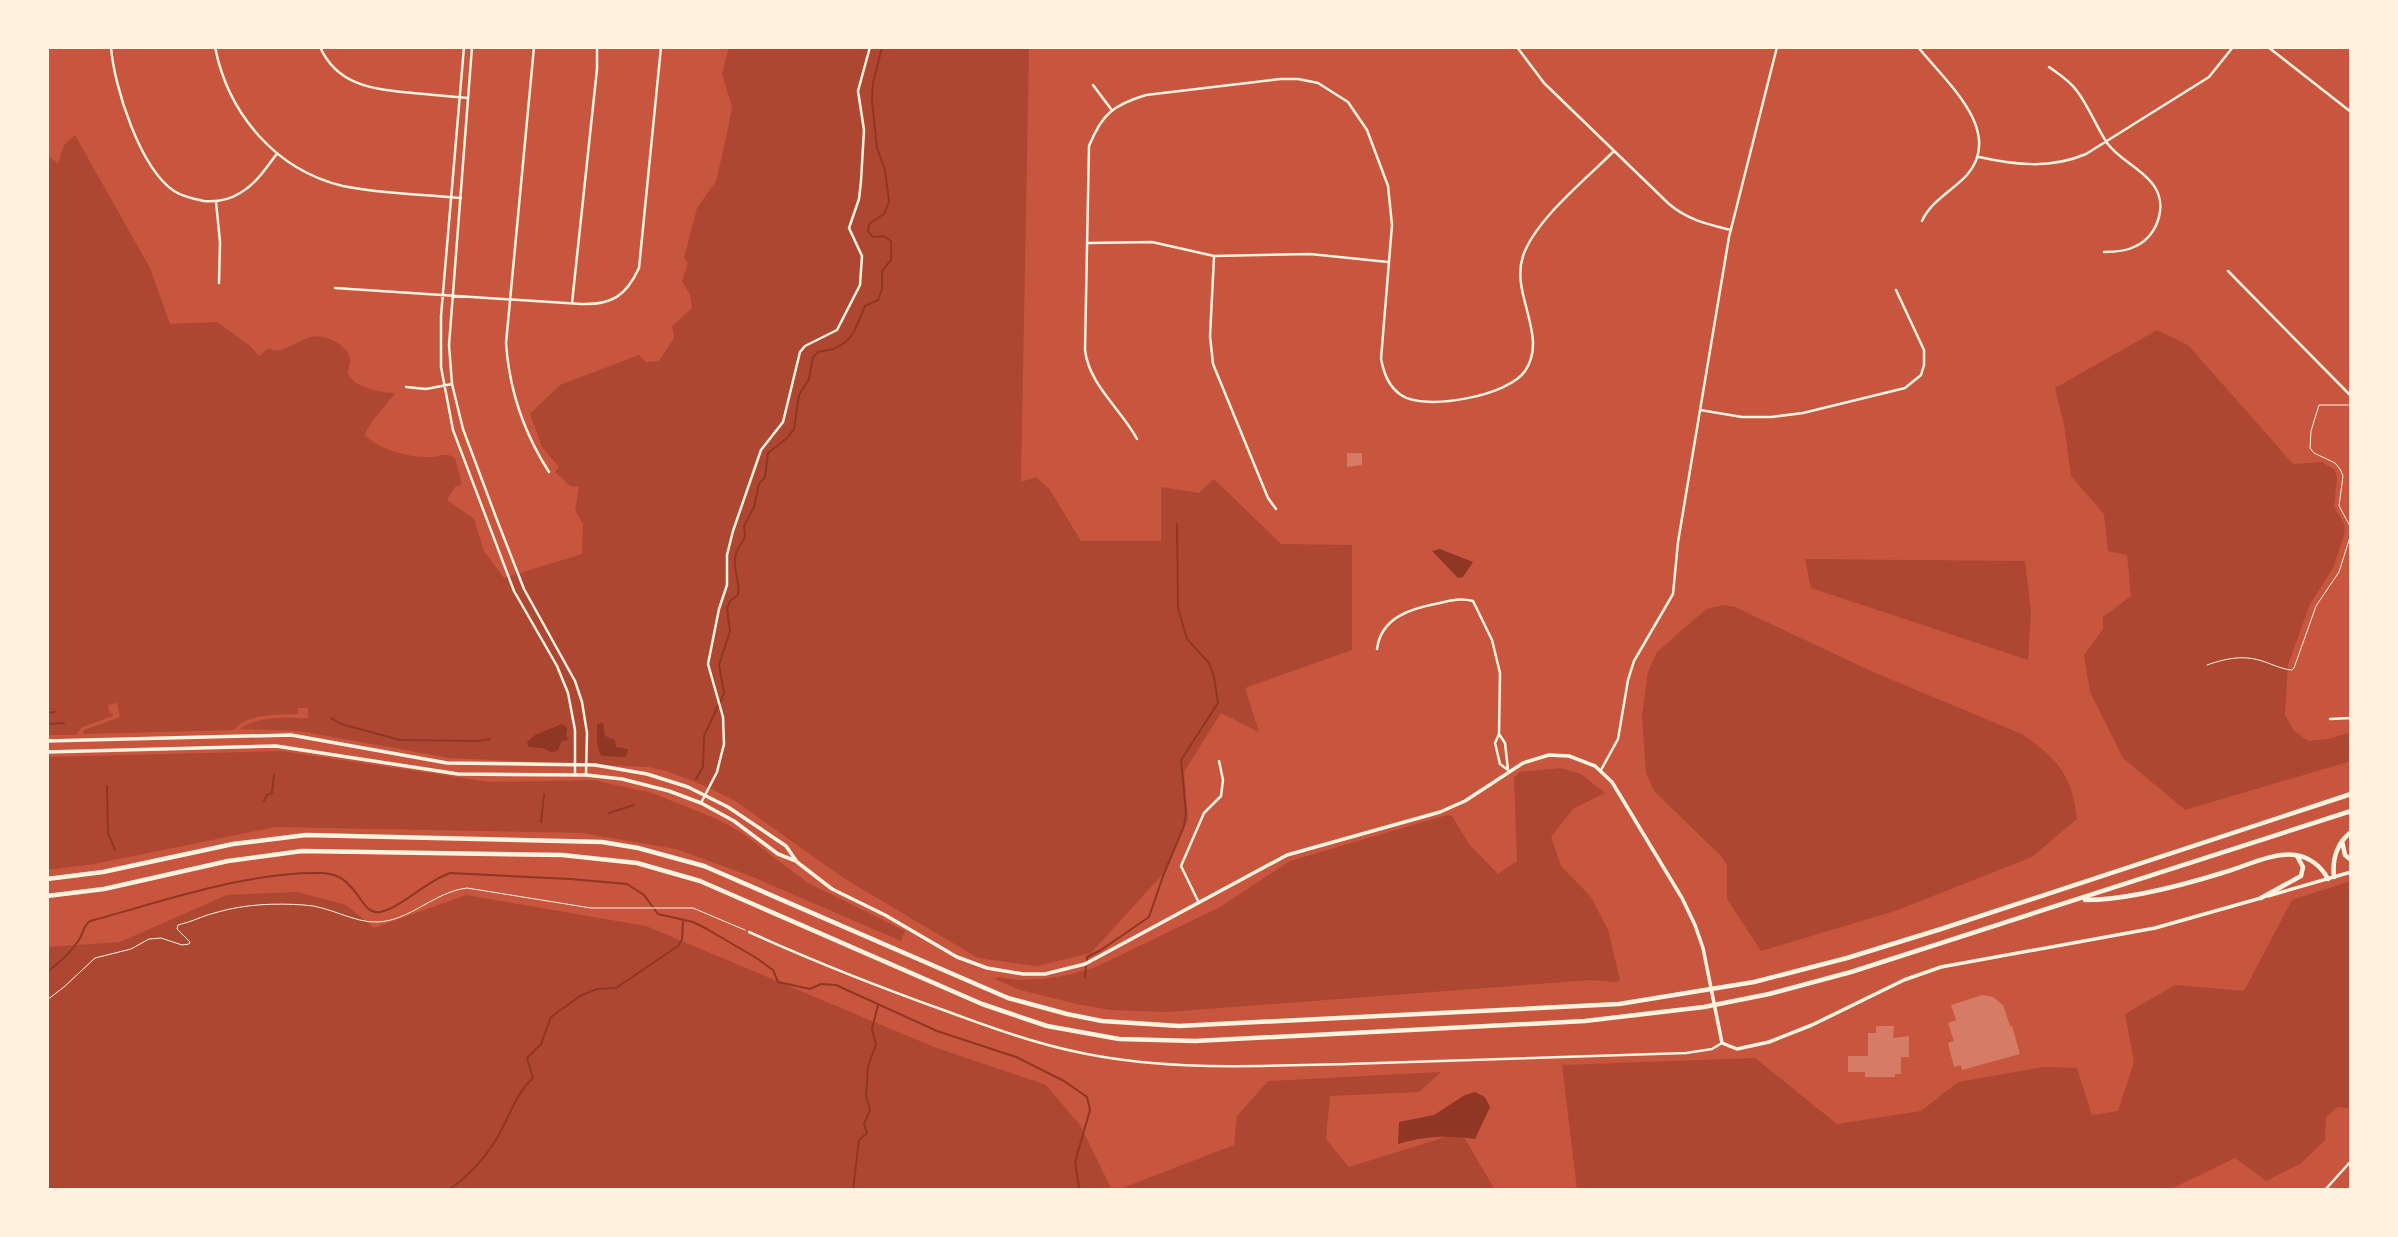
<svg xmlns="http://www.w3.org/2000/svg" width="2398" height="1237" font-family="Inter,sans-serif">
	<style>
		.green { fill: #ae4732 }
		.water { fill: #8f3625 }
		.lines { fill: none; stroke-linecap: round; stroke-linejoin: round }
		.stream { stroke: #8f3625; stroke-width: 2 }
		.building { fill: #d67c66 }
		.path { stroke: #fff3e0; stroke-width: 1 }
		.service { stroke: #fff3e0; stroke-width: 1 }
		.minor { stroke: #fff3e0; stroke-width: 2.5 }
		.secondary { stroke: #fff3e0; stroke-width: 3.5 }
		.motorway { stroke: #fff3e0; stroke-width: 4.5 }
	</style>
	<rect width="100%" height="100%" fill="#c8553d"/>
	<!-- green -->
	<path class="green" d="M729,47H1029L1021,482L1036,477L1050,490L1081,541H1161V487L1199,493L1214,479L1281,544L1352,545V650L1245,688L1259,732L1221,713L1184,772L1188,820L1162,875L1091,953L1037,966L978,958L845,879L735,801L705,786L667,771L648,767L449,758L299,731L240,729C258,715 287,718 308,718V708H298V714C277,715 247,713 234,730L83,734L84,730L120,717L117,703L108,705L110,713H113V716L82,727L76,735H47V156L58,163L64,145L75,135L150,268L170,324L217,322L249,345L259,356L269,348C286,359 305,327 330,339C339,343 351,351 350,362C350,364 348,370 348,372C351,388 384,393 395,393C387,405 369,422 365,435C379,450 408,457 428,457C440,458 444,451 455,458L462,484L455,487L447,500L474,519L484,551L504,578L582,554L583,524L575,510L579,487L570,486L555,472L559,467L542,447L530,414L560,385L639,355L646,362L659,361L674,338L672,326L692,308L690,295L682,281L688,263L684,258L697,208L716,181L727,134L732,107L722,74Z
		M2157,330L2188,345L2293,464L2322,462L2335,470L2337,478L2334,507L2344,523L2345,532L2333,568L2310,604L2288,665L2285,715L2294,731L2309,741L2328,739L2351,732V761L2185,810L2123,758L2090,692L2084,655L2103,629V617L2131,596L2127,555L2108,551L2104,514L2071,476L2064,425L2055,388Z
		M1805,559L2025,561L2031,612L2028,660L1811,588Z
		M1724,605L1735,607L1871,671L2022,734C2058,759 2072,775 2077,819L2032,857L1895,911L1761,951L1727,899V865L1720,855L1654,791L1646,773L1642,716L1648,672L1657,652L1706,609Z
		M281,751L490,782L593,780L652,793L717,819L742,833L808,883L905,931L901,941L753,877L676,849L581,833L276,827L94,864L47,870V757Z
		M1561,768L1581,774L1605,793L1573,809L1551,837L1561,866L1591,897L1608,930L1620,980L1616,982L1591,980L1167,1012L1111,1010L1081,1005L1020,990L995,979L998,977L1018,980L1042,979L1068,975L1096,967L1220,907L1290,861L1447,815L1452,816L1469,844L1498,874L1517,861L1514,778L1519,772Z
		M2351,881V1108L2338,1107L2326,1117L2325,1140L2300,1164L2266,1181L2235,1158L2169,1190H1577L1562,1065L1755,1058L1837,1124L1921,1111L1958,1082L2044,1067L2077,1068L2092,1115L2118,1111L2134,1062L2125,1014L2175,985L2244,991L2292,900Z
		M297,892L346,905L374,928L466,895L646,926L934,1047L1046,1085L1080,1125L1112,1190H47V947L120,942L227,895Z
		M1441,1072L1419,1092L1330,1096L1326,1139L1349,1167L1461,1132L1495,1190H1117L1234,1145L1237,1116L1268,1081Z"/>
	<!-- water -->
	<path class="water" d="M1440,549L1473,562L1463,577L1458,578L1432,551Z
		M603,723L605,736L615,740L616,747L628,749L626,757L603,756L600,754L597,743V724Z
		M562,724L567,728L566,736L569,740L562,741L558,750L552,753L543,748L529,747L527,742L535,735Z
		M1475,1092L1485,1097L1490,1107L1475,1139C1447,1135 1425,1136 1398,1144L1399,1122L1434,1115L1465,1095Z"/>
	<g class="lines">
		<!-- stream -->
		<path class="stream" d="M47,713L55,712
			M331,718L341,724L400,740L479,741L490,739
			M47,724L64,723
			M696,779L703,767L704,736L724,693L719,665L730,631L727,608L731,600L738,595C741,583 733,571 735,558C736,549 742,544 745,536L744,526L754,507L759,484L765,477L768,453L787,438L794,429L799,395L809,379L813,357L818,352L834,349L847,341L854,332L865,306L878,300L882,289V271L891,260V241L884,236L873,237L868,231L869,224L884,214L889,202L885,170L877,148L872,101L873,83L882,47
			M107,786L108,833L115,850
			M264,801L267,795L272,793L274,775
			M609,813L634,805
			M541,822L544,795
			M1087,960V957L1101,950L1149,917L1163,876L1184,826L1186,813L1181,760L1218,703L1214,677L1209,663L1187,639L1178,608L1177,524
			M47,972C59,963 71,952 79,940C84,932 83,926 90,921C161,902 249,871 322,873C359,874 359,916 380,912C401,908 426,881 450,873L570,879L627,884L644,895L658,914L693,922L707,929L758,959L773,970L778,982L810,989L821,984L836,985L937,1031L1016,1057L1064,1081L1087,1097L1090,1110L1075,1162L1079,1187L1077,1190
			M1085,977L1086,966
			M449,1190C467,1177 482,1162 494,1143C508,1122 514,1095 533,1078L527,1058L541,1044L551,1017L580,996L597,989L616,988L678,946L682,940L683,920
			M853,1190L859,1140L867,1133L864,1124L870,1110L866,1096L868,1066L876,1045L872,1029L878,1005"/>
	</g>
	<!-- building -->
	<path class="building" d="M1347,453H1362V465L1347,467Z
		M1982,995L1993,997L2003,1005L2010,1026H2012L2020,1054L1962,1070L1961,1065L1954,1067L1948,1043L1954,1041L1948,1023L1956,1020L1951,1005Z
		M1876,1026H1894L1893,1038L1909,1036V1057H1901V1074H1895V1077H1865V1072H1848V1056H1868V1033H1876Z"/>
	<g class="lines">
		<!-- path -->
		<path class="path" d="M47,1000L64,987L95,958L131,949L149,939L161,938L182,945L189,944L190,942L177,929L178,925C192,922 204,915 218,912C246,904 276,903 304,905C329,906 354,923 377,922C410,921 434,892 467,888L591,908H693L745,930"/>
		<!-- service -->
		<path class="service" d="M2207,665C2224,659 2241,655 2259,660C2270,663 2280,669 2292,670L2294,668L2316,606L2339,572L2350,537V526L2339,506L2343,476L2340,469L2335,463L2314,453L2310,448L2311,431L2319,405H2351"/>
		<!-- minor -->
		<path class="minor" d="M111,47C114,87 140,168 174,191C183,197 194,199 204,201C216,202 229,200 240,193C256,184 265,169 276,155
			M215,47C228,113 275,170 343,186C381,194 421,194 461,198
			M320,47C338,87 375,89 413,93C432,95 450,96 468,98
			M464,47L441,316V367L453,430L514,591L557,666L568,693L575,730V775
			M472,47L449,345L452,384L463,429L497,520L524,589L575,681L582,702L587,733L586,775
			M534,47L506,343C509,388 524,433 549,472
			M1517,47L1544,83L1669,204C1688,220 1707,224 1731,230
			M1918,47C1945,81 2005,131 1967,175C1952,191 1931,201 1922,221
			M2268,47L2351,112
			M2049,67C2059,74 2070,81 2077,91C2089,107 2096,126 2107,143C2119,159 2138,167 2151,182C2169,202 2159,235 2136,246C2127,251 2115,252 2104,252
			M1093,85L1111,109
			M1979,157C2015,165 2051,169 2086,154L2209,77L2233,47
			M216,202L220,242L219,283
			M1089,243L1152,242L1214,256L1310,254L1388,262
			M1214,257L1210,336L1213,364L1268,498L1276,509
			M2228,271L2351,396
			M335,288L581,304C612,305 626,296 639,268L661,47
			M572,303L597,69V47
			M406,387L426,389L452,384
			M1700,410L1742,417H1771L1803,413L1905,388L1921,375L1924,365V350L1896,290
			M1137,439C1121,409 1089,385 1085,350L1089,146C1102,114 1113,105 1146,95L1280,79H1298L1318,83L1348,102L1367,130L1388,186L1392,225L1381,359C1384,373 1388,386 1401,395C1425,412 1510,395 1525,371C1549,336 1510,294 1523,256C1535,220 1586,179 1613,152
			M1377,649C1381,617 1412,608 1440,603C1452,600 1461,598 1473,601L1492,640L1500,673L1499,734L1495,743L1500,764L1508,770
			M2330,719L2351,718
			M1499,734L1505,743L1508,770
			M1601,770L1618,739L1628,680L1634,661L1673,594L1678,542L1729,237L1777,47
			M701,803L717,772L724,744L723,717L708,664L719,609L727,585V555L733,531L761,450L783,422L800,352L805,346L837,330L860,285L862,256L849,228L859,199L861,181L864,130L858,91L870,47
			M1199,903L1181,866L1204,813L1221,796L1223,780L1219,761
			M749,932C813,961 879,987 946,1011C992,1028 1039,1045 1087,1054C1172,1071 1261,1066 1347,1064C1460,1061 1573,1057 1686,1053L1712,1049L1722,1043
			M2325,1190L2351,1161"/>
		<!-- secondary -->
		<path class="secondary" d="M47,741L291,735L447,763L595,765L647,774L688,787L728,807L786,846L797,862L832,889L885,915L957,957L987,968L1023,974H1045L1085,964L1287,855L1440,812L1465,801L1523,763L1549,755L1569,756L1595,766L1612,782L1682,898L1695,925L1703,948L1722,1043L1737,1049L1769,1042L1812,1025L1904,980L1941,967L2155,928L2261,898
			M47,752L276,746L458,774L586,775L622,779L669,791L701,803L734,821L778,854L796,861
			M2268,896L2351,872"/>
		<!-- motorway -->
		<path class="motorway" d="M2342,841L2345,855L2351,860
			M2334,877C2332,859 2336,844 2351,832
			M47,879L103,872L233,844L306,835L602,842L638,848L704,866L1008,998L1067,1014L1102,1021L1179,1026L1619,1004L1754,982L1847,958L1941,929L2351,794
			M47,896L104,889L228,861L302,851L562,855L637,863L700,881L982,1004L1047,1026L1119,1039L1195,1041L1585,1021L1704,1007L1769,994L1851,972L2351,811
			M2261,898L2301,876L2303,867L2297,856
			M2085,900C2125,900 2183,885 2222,873C2244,867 2272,852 2295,855C2309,857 2321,866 2328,879"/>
	</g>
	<!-- border -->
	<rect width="2398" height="1237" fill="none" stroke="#fff3e0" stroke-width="98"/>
</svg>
